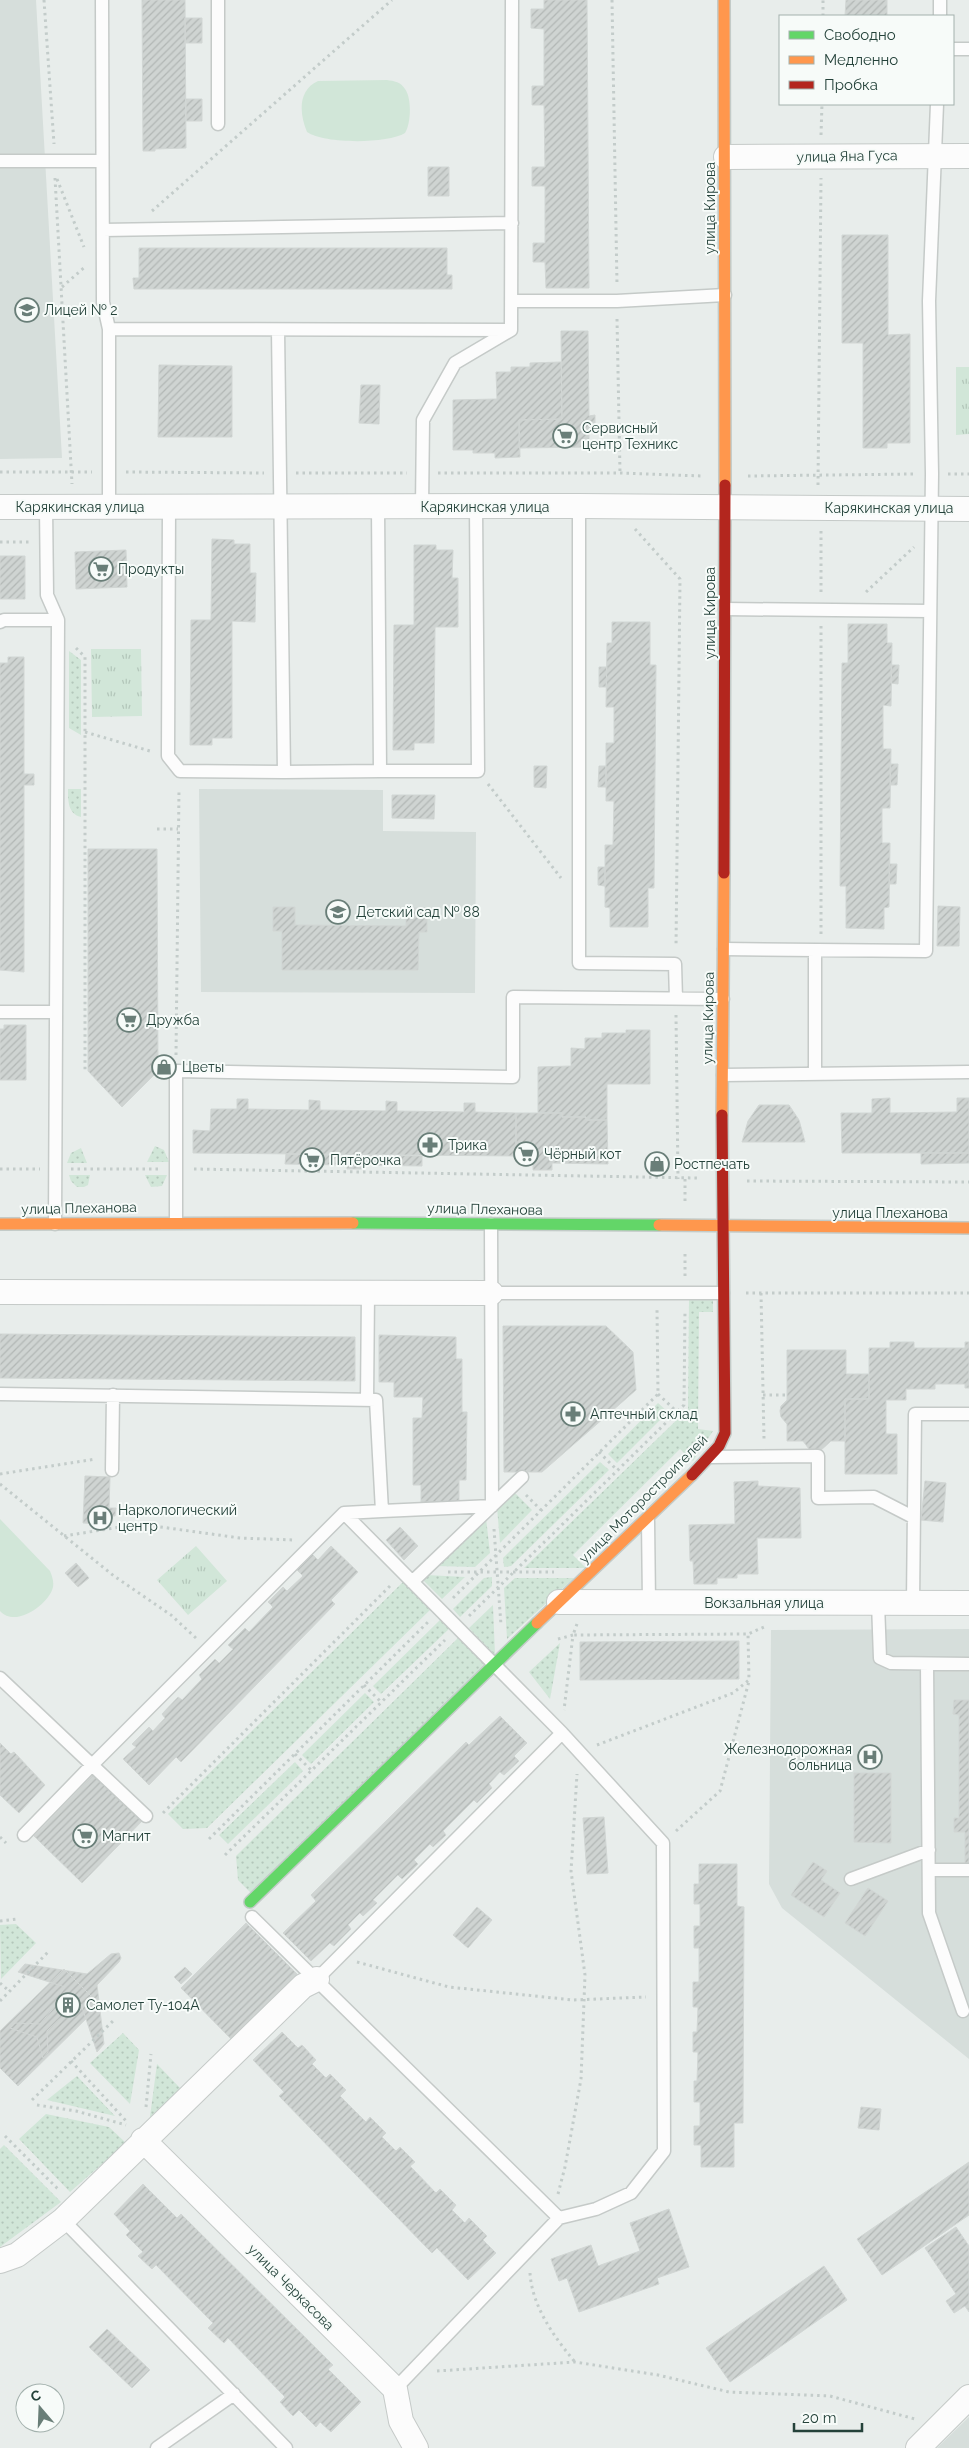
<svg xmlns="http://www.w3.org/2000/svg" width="969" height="2448" font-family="Raleway,sans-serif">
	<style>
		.built { fill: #d6dedb }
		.grass { fill: url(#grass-dots) }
		.park { fill: url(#park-tufts) }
		.pitch { fill: #d1e6d8 }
		.building { fill: url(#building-hatch); stroke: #d1d6d4 }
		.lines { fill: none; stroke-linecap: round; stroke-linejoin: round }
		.lane-casing { stroke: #c5cac8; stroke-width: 15 }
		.street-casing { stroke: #c5cac8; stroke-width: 26 }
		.fast-casing { stroke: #c3cbc8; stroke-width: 14 }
		.slow-casing { stroke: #c3cbc8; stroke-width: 14 }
		.jam-casing { stroke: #c3cbc8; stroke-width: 14 }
		.path { stroke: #c3ccca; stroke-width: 3; stroke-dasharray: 2.5 4; stroke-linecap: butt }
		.lane { stroke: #fcfcfc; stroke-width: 12 }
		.street { stroke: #fcfcfc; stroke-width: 24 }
		.fast { stroke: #63d668; stroke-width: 11 }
		.slow { stroke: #ff974d; stroke-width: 11 }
		.jam { stroke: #b3261e; stroke-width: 11 }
		.labels { text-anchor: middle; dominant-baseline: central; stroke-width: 4; stroke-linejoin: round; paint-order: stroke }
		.street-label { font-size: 14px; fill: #24423a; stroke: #f7fbf9 }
		.poi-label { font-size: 14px; fill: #24423a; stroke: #f7fbf9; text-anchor: start }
	</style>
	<defs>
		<pattern id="grass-dots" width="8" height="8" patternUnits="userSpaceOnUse" patternTransform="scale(1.25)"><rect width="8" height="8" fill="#d1e6d8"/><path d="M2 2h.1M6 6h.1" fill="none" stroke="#b3c6ba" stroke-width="1.8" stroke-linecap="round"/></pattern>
		<pattern id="park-tufts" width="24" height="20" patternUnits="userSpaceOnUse" patternTransform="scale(1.25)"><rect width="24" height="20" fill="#d1e6d8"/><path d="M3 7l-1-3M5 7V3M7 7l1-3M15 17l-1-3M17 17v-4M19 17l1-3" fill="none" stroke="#b3c6ba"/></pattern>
		<pattern id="building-hatch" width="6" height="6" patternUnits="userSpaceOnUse" patternTransform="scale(1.25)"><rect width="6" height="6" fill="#cfd4d2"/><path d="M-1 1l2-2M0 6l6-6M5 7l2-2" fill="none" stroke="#b2b7b5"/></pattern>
	</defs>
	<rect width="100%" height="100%" fill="#e8edeb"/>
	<!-- built -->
	<path class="built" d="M0,0H36L62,458L0,459Z
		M199,789L383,790V831L476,832L475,993L201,992Z
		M969,1629V2059L782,1908L769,1884L771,1630Z
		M969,2417V2448H937L939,2446Z"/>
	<!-- grass -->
	<path class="grass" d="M69,651L81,660V735L69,728Z
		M68,789H81V817C68,814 68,801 68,789Z
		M155,1146L164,1150L169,1162H147Z
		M81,1148L87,1163H67L71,1153Z
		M69,1175H90L88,1185L84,1187H77L71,1181Z
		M145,1175H167L162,1186L151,1187Z
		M689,1299H713V1312H699L698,1429L713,1431L693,1461L680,1449L573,1555L586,1568H524L688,1409Z
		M658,1403L668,1412L617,1463L608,1454Z
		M600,1462L609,1470L511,1566L504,1567L503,1558Z
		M513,1491L532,1510L500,1543L497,1507Z
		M486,1518L490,1553L475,1567L435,1566Z
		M426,1575L465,1577L442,1599L422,1579Z
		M492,1577V1586L460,1617L453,1609L484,1578Z
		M515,1578H574L507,1639L504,1588Z
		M404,1581L431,1609L207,1828L183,1829L168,1814Z
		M493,1605L495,1655L469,1628Z
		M441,1619L450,1628L381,1694L373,1686Z
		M458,1638L485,1665L251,1893L238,1880L236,1856Z
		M560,1643L550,1699L529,1672Z
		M365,1693L374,1702L311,1764L302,1755Z
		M295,1762L303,1771L228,1844L219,1835Z
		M16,1924L36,1943L1,1979L0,1925Z
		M123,2033L139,2050L130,2104L90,2063Z
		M157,2064L180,2088L149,2124Z
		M77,2076L115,2116L47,2100Z
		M46,2114L109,2127L126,2143L70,2192L19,2139Z
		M4,2145L61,2202L0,2247V2149Z"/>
	<!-- park -->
	<path class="park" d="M956,367H969V434L956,435Z
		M91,649H141L142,716L92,717Z
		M196,1546L227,1581L188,1615L157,1580Z"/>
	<!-- pitch -->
	<path class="pitch" d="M387,80C394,81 401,82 405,89C412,98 411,124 405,133C387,144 324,144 307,132C299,113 298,90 318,81Z
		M0,1519L50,1571C52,1576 54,1581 53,1587C50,1603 16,1629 0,1611Z"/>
	<!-- building -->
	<path class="building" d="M142,0H185L186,148L155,149V151H143Z
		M544,0H587L589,288H546L545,262H533V243H545V186H532V167H545L544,105H532V86H544V29L531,28V9H544Z
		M846,0H887V16H845Z
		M185,18H202V43H185Z
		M186,99H202V121H186Z
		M428,167H449V196H428Z
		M842,235H888V335L910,334V443H887V448H863V343H842Z
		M139,248H447V275H452V289H134L133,278H139Z
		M561,331H588L589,416L595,415V429H589V447L519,448V420L562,419Z
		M561,362L562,419L519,420L520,457L495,458V453H473V450H453V400L497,399L496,372H511V367H530V363Z
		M159,365L232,366V437H158Z
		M361,385H380L379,424L359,423Z
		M212,539L234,540V544H250V573H256L255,622L232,621V738H212V745H190L191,620H211Z
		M414,545H436V550H453L452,578H458V627H435L434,743H414V750H393L394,625H414Z
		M126,550L127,587L76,589L75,552Z
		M0,556H25V599H0Z
		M612,622H650V665H656L654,888H648V927H610V908L605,907V845H613L614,801H606V743H614V707H606L607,643H612Z
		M848,624H887V643H892L891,706L883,705V749H891L890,808H882V843H890L889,907L884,908V929L846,928V886H840L842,663H848Z
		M8,657H24V774H34V785H24V972L0,970V663H8Z
		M891,665H899L898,684L891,683Z
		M599,667H607L606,687H599Z
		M890,764H898L897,785H890Z
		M534,766H547L546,788L534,787Z
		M599,766H606V787H598Z
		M392,795H435L434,819L392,818Z
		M88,849H157L158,1071L122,1107L88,1071Z
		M889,864H897L896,884H889Z
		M598,867H605V886L598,885Z
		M938,906L960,907L959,946H937Z
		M273,907H295V925L406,926V908H427V932H419L418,970H282V931H273Z
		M4,1025H26V1080H0V1029H4Z
		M626,1030H650V1084H607V1120H586V1117H562V1113H538V1067L571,1066V1048L585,1049V1038H602V1033H626Z
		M890,1098V1113L957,1112V1098H969V1153H842L841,1113H872V1099Z
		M237,1099H248V1109L309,1110V1100L320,1101V1110L386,1111V1101L397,1102V1111L464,1112V1103H475V1112L516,1113V1156L193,1153V1130L210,1131L211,1109H237Z
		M759,1105H789L799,1120L805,1142H742L748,1121Z
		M516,1113H562V1117H586V1120H607L608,1164L552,1163V1170H533V1162H516Z
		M921,1153H969V1163L921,1164Z
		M286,1154L422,1156V1166L364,1165V1169H347V1165L285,1164Z
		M652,1161H663V1168L652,1167Z
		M503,1326H606L633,1352L636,1390L542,1472H504Z
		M0,1334L355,1337V1381L0,1378Z
		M379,1335L456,1337V1359H462V1412H467L466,1480H459V1503L421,1502V1485H413V1418H422L423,1397H394V1382H379Z
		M890,1342H914V1348H965V1342H969V1388H965V1384H935V1389H906V1400H886V1434H897V1474H845V1399H869V1348H890Z
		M787,1350H846V1374H869V1399H845V1441H831L820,1451L809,1449L803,1441H787V1424L781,1417L780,1411L781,1406L787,1400Z
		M85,1476L110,1477L109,1508H116L115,1516H108L107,1524L83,1523Z
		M758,1481V1486L800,1488L801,1538H757L758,1574H737V1578H717V1584H694L693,1561H690L689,1525L735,1524L734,1482Z
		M925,1481L946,1483L943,1522L921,1520Z
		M400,1527L418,1546L404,1560L386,1540Z
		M331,1546L358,1572L331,1600L335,1604L181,1762L176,1757L149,1785L123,1759L136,1747L132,1744L149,1727L153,1731L165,1718L162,1714L178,1697L182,1700L202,1679L199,1675L215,1659L219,1663L233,1649L228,1645L245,1628L249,1632L273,1607L268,1602L283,1587L287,1591L303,1576L297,1570L312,1554L318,1560Z
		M76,1563L89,1578L78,1587L65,1573Z
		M739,1641V1679L580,1680V1642Z
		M954,1700H969V1864H965V1832H954V1818H959V1715L953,1714Z
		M500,1716L527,1743L514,1756L519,1761L504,1775L500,1772L489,1784L492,1788L477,1803L474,1800L443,1831L446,1835L433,1847L430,1844L414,1860L418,1864L402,1879L398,1875L373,1900L377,1903L363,1916L360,1913L348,1925L351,1929L334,1946L330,1943L311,1961L283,1933L316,1901L311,1895L466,1742L469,1745Z
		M0,1743L11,1754L14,1752L45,1785L19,1813L0,1795Z
		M854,1773H891V1843L854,1842Z
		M94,1774L143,1820L82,1883L34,1836Z
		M604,1817L608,1873L587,1874L583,1818Z
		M813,1862L827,1871L821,1880L840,1893L824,1917L791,1895Z
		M699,1864H737V1906L744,1907L743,2123H734V2167H701V2145H694V2126H700V2102H694V2081H697L698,2052H693V2032H697L698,2007H693V1982H699V1948H694V1926H700V1904H694V1884H699Z
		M868,1888L888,1901L865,1936L845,1923Z
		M477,1907L492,1920L468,1948L453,1935Z
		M246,1923L297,1974L232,2040L181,1988Z
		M119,1953L121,1958L119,1962L97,1985L104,2044L97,2052L81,2004L75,2008L72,2007L47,2031L48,2052L43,2058L37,2037L10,2028L15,2023L40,2024L62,1998L60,1994L65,1987L18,1972L25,1964L87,1974L111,1954Z
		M185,1967L192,1974L181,1984L174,1977Z
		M64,1969L100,2005L18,2086L0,2068V2031Z
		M282,2032L298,2048L302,2045L316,2060L312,2064L326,2078L330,2074L346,2090L340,2096L366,2122L370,2117L386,2133L382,2137L396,2151L400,2147L415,2162L410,2166L436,2193L440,2189L456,2205L452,2210L465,2223L469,2218L487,2236L483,2240L496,2253L468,2280L437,2248L432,2253L279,2096L284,2092L253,2060Z
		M861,2107L881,2109L879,2130L858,2128Z
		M969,2162V2215L882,2275L857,2239Z
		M143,2184L177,2218L181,2214L333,2365L328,2369L361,2402L331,2432L320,2422L316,2427L299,2410L293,2416L280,2402L285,2397L228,2338L224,2343L208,2328L213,2323L156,2265L152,2269L138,2256L143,2252L126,2235L130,2231L114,2214Z
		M669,2209L689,2267L657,2278L659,2284L579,2312L567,2278L559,2281L551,2259L591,2245L598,2266L640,2251L630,2223Z
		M956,2227L969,2246V2312L965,2306L954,2313L946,2301L956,2294L925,2248Z
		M824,2266L847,2300L730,2382L706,2348Z
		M107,2329L150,2370L132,2388L89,2347Z"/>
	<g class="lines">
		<!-- lane casing -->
		<g class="lane-casing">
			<path id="lane" d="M102,0L103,302L109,329L511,330
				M218,0V124
				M940,16V0
				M953,49H969
				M0,161H102
				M103,230L512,223
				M511,301H617L725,295
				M109,329V507
				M579,506V963L675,964L676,999
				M46,507L47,595L58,620L55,1224
				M169,507L168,756L180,771L284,772L278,330
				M422,507L423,420L455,363L511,330L512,0
				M725,609L930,611
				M0,622L4,620H58
				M380,771H478L476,507
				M284,772L380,771L378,507
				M724,949L926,951L932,474L929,301L937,104
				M815,950V1074
				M0,1012H56
				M723,1075L969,1072
				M176,1222V1071L513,1077V997L723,999
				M491,1293H723
				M0,1394L376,1400L382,1511L344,1513
				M367,1400L368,1293
				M712,1457L818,1456V1498L874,1497L913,1517
				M112,1470L113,1395
				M382,1511L492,1506L491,1224
				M648,1521L649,1602
				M412,1582L522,1477
				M878,1603L880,1658L891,1663L969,1664
				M913,1603L915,1414H969
				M927,1664L929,1913L963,2011
				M0,1678L92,1765L344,1513L562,1733L317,1979
				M24,1835L92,1765L146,1816
				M929,1870H969
				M851,1879L929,1850
				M252,1917L559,2218L395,2389
				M559,2218L596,2209L631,2193L664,2151L663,1843L562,1733
				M63,2220L286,2448
				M157,2448L234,2394"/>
		</g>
		<!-- street casing -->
		<g class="street-casing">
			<path id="street" d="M726,157L969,156
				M0,507L579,506L969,509
				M0,1292L491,1293
				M559,1602L969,1603
				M143,2140L395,2389L401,2421L416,2448
				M0,2261L17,2255L63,2220L303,1986L317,1979
				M918,2448L969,2397"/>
		</g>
		<!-- fast casing -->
		<g class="fast-casing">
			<path id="fast" d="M353,1223L659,1225
				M250,1902L537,1623"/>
		</g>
		<!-- slow casing -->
		<g class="slow-casing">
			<path id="slow" d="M724,0L725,485
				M722,1115L724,873
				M0,1224L353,1223
				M659,1225L969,1228
				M537,1623L692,1475"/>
		</g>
		<!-- jam casing -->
		<g class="jam-casing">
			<path id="jam" d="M724,873L725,485
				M692,1475L719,1446L725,1433L722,1115"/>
		</g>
		<!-- path -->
		<path class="path" d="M44,0L54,144
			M612,0L617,285
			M823,16V0
			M821,135L822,104
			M55,178L72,484
			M57,179L84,247
			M152,211L392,0
			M62,287L86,266
			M617,319L620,473
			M0,472H92
			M126,472L264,473
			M296,473H407
			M438,473H620L702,476
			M948,474H969
			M748,476L914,474
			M818,485L821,178
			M635,529L680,579L676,947
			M821,531V594
			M0,542H29
			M866,592L914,547
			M76,648L85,657V1071
			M85,732L150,751
			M488,784L561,878
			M157,829H178
			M821,934V626
			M676,1015L678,1179
			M176,1055L179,789
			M0,1169H40
			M71,1169H160
			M194,1169L697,1178
			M685,1179V1201
			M747,1181L969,1182
			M685,1276V1250
			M746,1293H969
			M761,1293L764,1439
			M658,1394L677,1412H700
			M763,1395H787
			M599,1452L617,1470
			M0,1474L96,1459
			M0,1484L114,1576L171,1615L196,1638
			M526,1495L541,1510
			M494,1529L501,1625
			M64,1536L139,1524L240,1538L294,1540
			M448,1572H554
			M453,1598L658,1394L657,1309
			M469,1616L684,1405L685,1310
			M577,1624L573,1635L748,1634L764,1627
			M558,1639L573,1635L564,1710
			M364,1685L381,1702
			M597,1745L733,1693L749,1680L748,1634
			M295,1754L311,1770
			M163,1813L392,1584
			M676,1831L720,1791L749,1681
			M0,1837L6,1843
			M209,1839L429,1621
			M225,1855L445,1640
			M0,1921L17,1919
			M357,1962L449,1987L573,2000L646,1997
			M0,1983L9,1991
			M0,2001L49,1951
			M71,2061L128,2123
			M32,2100L115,2019
			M37,2105L76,2111L126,2125
			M146,2107L151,2054
			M5,2136L60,2191
			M558,2194L565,2167L581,2079L585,1975L571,1871L577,1774
			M530,2273C532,2306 554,2337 575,2362
			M437,2371L575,2362L658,2375L729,2392L830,2396L915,2419"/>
		<!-- lane -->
		<use href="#lane" class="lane"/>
		<!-- street -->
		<use href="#street" class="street"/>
		<!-- fast -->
		<use href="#fast" class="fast"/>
		<!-- slow -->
		<use href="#slow" class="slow"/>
		<!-- jam -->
		<use href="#jam" class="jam"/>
	</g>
	<!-- icons -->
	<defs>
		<g id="school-ring" transform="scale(1.25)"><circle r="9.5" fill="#f7fbf9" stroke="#697e78" stroke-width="1.5"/><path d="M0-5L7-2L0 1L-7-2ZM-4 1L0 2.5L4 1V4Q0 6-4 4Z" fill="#697e78"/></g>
		<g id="supermarket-ring" transform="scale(1.25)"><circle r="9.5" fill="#f7fbf9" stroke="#697e78" stroke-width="1.5"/><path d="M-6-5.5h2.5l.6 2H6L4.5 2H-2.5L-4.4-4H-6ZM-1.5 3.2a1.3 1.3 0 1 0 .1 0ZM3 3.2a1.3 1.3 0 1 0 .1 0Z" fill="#697e78"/></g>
		<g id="shop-ring" transform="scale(1.25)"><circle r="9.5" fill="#f7fbf9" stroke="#697e78" stroke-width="1.5"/><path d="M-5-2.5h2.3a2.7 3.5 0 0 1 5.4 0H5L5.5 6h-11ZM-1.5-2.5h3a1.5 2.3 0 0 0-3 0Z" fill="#697e78"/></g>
		<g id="pharmacy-ring" transform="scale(1.25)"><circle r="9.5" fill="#f7fbf9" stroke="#697e78" stroke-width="1.5"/><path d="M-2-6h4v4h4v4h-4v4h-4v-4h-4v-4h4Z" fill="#697e78"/></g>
		<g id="hospital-ring" transform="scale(1.25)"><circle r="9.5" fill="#f7fbf9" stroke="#697e78" stroke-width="1.5"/><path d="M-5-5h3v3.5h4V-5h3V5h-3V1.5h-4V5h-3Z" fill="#697e78"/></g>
		<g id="building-ring" transform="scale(1.25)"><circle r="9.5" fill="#f7fbf9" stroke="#697e78" stroke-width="1.5"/><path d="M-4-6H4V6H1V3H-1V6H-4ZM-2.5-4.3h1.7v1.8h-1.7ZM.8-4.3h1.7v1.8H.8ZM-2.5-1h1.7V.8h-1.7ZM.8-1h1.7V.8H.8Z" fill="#697e78"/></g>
	</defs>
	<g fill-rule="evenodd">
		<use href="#school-ring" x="27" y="310"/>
		<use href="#supermarket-ring" x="565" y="436"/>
		<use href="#supermarket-ring" x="101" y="569"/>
		<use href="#school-ring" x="338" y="912"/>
		<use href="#supermarket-ring" x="129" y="1020"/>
		<use href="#shop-ring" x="164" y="1067"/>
		<use href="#pharmacy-ring" x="430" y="1145"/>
		<use href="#supermarket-ring" x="526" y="1154"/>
		<use href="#supermarket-ring" x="312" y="1160"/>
		<use href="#shop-ring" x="657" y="1164"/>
		<use href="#pharmacy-ring" x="573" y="1414"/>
		<use href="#hospital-ring" x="100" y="1518"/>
		<use href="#hospital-ring" x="870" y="1757"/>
		<use href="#supermarket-ring" x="85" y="1836"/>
		<use href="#building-ring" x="68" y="2005"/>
	</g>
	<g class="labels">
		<!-- street labels -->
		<g class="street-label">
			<text transform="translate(847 156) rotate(-1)">улица Яна Гуса</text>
			<text transform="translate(710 208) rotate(-90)">улица Кирова</text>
			<text x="80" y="507">Карякинская улица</text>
			<text x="485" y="507">Карякинская улица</text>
			<text x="889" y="508">Карякинская улица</text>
			<text transform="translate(710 613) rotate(-90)">улица Кирова</text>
			<text transform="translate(708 1018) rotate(-89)">улица Кирова</text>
			<text transform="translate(79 1208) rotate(-1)">улица Плеханова</text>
			<text transform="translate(485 1209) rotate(1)">улица Плеханова</text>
			<text x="890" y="1213">улица Плеханова</text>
			<text transform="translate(643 1499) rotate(-45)">улица Моторостроителей</text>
			<text x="764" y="1603">Вокзальная улица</text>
			<text transform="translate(291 2287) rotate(45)">улица Черкасова</text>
		</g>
		<!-- poi labels -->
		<g class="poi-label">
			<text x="44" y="310">Лицей № 2</text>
			<text x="582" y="428">Сервисный<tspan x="582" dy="16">центр Техникс</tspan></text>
			<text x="118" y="569">Продукты</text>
			<text x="356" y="912">Детский сад № 88</text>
			<text x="146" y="1020">Дружба</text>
			<text x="182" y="1067">Цветы</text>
			<text x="448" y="1145">Трика</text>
			<text x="544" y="1154">Чёрный кот</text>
			<text x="330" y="1160">Пятёрочка</text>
			<text x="674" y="1164">Ростпечать</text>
			<text x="590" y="1414">Аптечный склад</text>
			<text x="118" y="1510">Наркологический<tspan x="118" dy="16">центр</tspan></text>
			<text x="852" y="1749" text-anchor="end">Железнодорожная<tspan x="852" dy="16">больница</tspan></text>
			<text x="102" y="1836">Магнит</text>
			<text x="86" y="2005">Самолет Ту-104А</text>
		</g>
	</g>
	<!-- legend -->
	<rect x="779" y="15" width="175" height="90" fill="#f7fbf9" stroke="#a3b1ad"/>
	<rect x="789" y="31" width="25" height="8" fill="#63d668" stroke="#a3b1ad"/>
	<text x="824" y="40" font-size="15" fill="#24423a">Свободно</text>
	<rect x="789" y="56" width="25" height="8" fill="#ff974d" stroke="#a3b1ad"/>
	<text x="824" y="65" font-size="15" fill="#24423a">Медленно</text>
	<rect x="789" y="81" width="25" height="8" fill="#b3261e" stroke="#a3b1ad"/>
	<text x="824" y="90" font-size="15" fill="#24423a">Пробка</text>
	<!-- north arrow -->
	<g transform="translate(40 2408) rotate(341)"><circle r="24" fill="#f7fbf9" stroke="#a3b1ad"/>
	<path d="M0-4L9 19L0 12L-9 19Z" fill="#697e78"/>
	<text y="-8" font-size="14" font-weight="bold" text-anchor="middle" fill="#24423a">С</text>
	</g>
	<!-- scale -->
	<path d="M794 2423v8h68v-8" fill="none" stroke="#24423a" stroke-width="2.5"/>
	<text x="802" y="2423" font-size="15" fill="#24423a" stroke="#f7fbf9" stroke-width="4" paint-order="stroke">20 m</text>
</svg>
